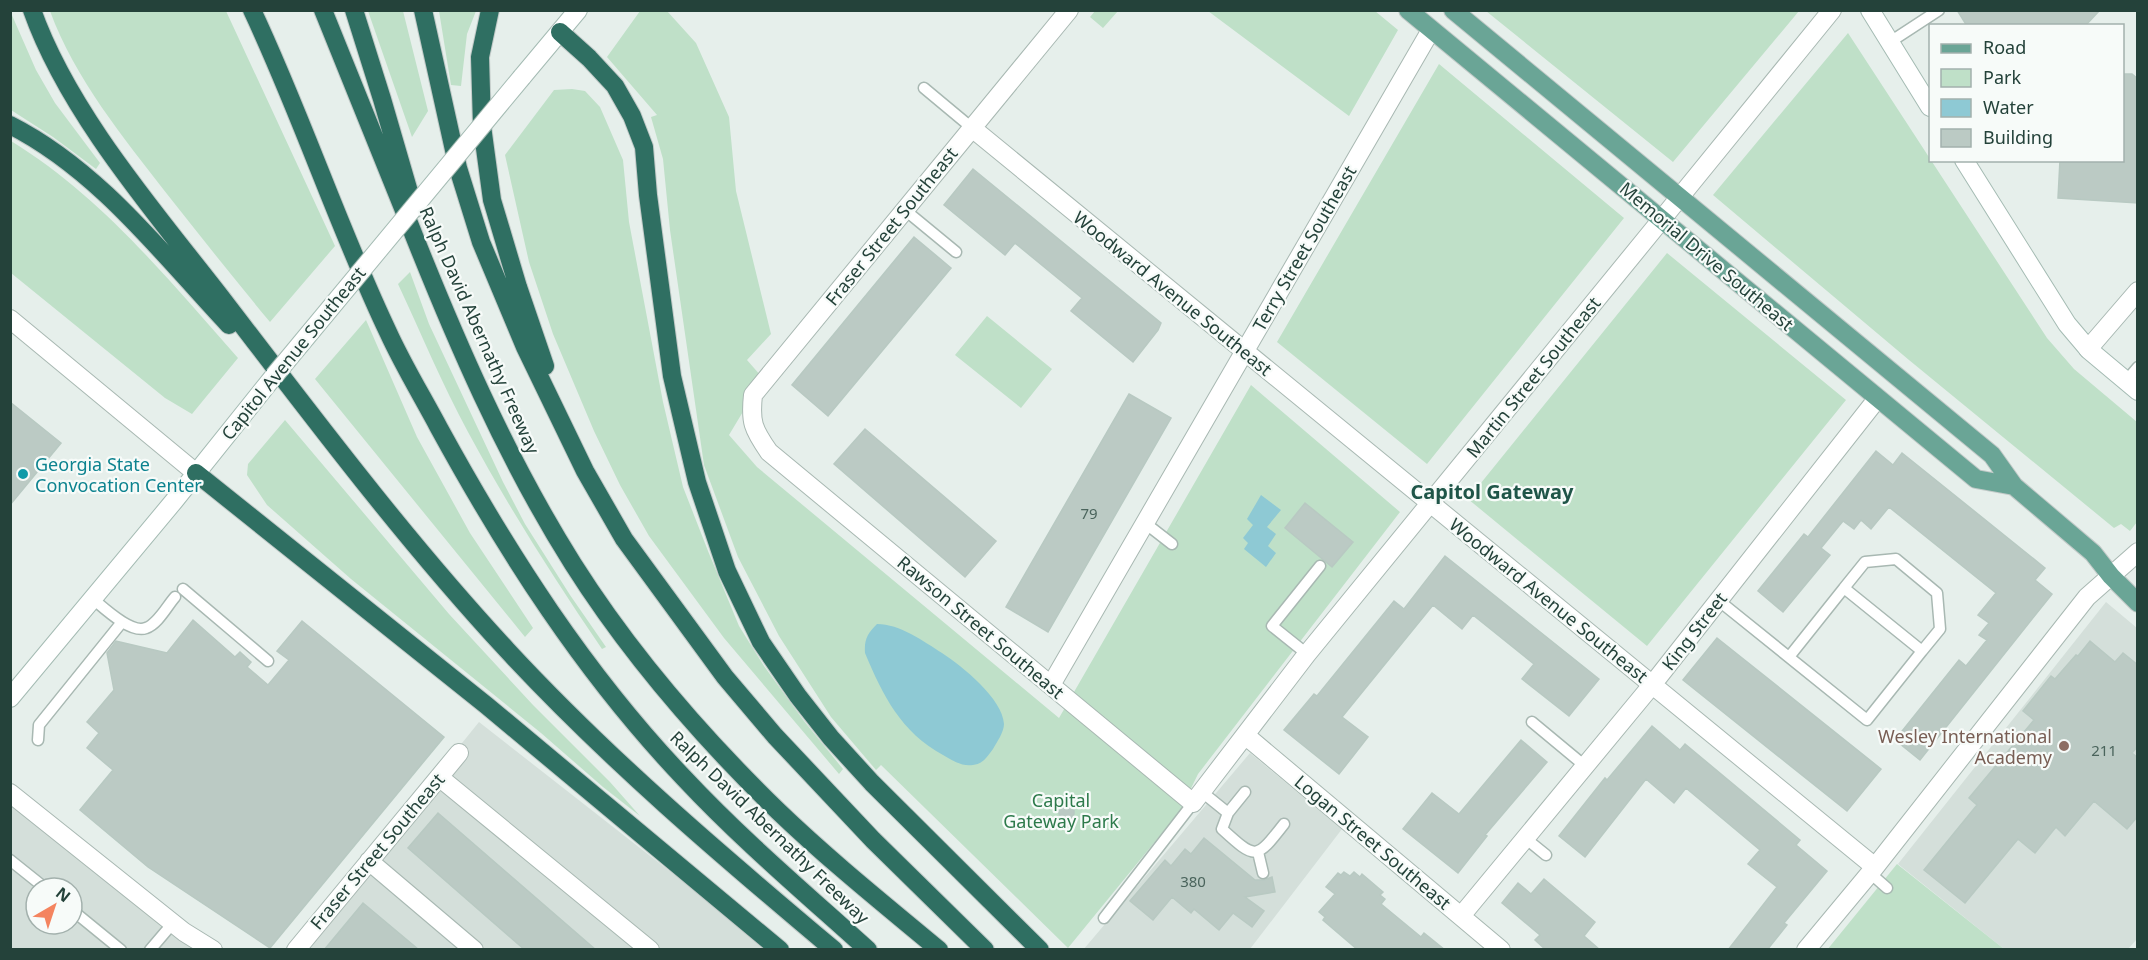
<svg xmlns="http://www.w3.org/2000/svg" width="2148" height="960" font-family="'Noto Sans',sans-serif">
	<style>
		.built { fill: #d4dfda; fill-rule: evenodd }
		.green { fill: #bfe0c8 }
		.water { fill: #8ec9d4 }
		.building { fill: #bbcac4; stroke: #b8c9c2; stroke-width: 1.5 }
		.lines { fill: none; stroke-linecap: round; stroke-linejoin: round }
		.service-casing { stroke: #a8b8b2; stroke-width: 13 }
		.minor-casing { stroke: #a8b8b2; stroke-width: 20 }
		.tertiary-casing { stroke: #a8b8b2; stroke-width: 20 }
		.secondary-casing { stroke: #a4bbb3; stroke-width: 20 }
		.primary-casing { stroke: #c2cac8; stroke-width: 20 }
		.motorway-casing { stroke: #c2cac8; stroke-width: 20 }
		.service { stroke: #fff; stroke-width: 10 }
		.minor { stroke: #fff; stroke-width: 18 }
		.tertiary { stroke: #fff; stroke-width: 18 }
		.secondary { stroke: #fff; stroke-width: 18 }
		.primary { stroke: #6aa596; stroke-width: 18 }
		.motorway { stroke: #2f6f62; stroke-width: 18 }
		.secondary-bridge-casing { stroke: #a4bbb3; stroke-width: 20; stroke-linecap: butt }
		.secondary-bridge { stroke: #fff; stroke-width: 18 }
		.culture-dot { fill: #0f9aa8; stroke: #f7fbf9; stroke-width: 2 }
		.education-dot { fill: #8d6e63; stroke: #f7fbf9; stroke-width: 2 }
		.labels { text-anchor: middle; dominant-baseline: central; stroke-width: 4.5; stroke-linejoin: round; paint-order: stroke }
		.number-label { font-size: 15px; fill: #4a645c }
		.street-label { font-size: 18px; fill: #24423a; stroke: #f7fbf9 }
		.culture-label { font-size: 18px; fill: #0d838f; stroke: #f7fbf9; text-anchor: start }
		.education-label { font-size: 18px; fill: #785e54; stroke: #f7fbf9; text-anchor: end }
		.park-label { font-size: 18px; fill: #2d7a4b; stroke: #f7fbf9 }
		.neighbourhood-label { font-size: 20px; font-weight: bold; fill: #1f5548; stroke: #f7fbf9 }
	</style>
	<rect width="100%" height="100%" fill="#e6efeb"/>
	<!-- built -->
	<path class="built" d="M2106,602L2137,628L2138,938L2128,949H2004L1898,864Z
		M479,722L769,949L295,950Z
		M1250,753L1342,829L1250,949L1083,950Z
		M10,790L216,949H11ZM36,888H72V924H36Z"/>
	<!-- green -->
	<path class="green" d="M50,11H226L335,246L270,322C235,280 201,237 167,194C123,137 75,79 50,11Z
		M368,11H403L428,111L412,137Z
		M439,11H476L467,34L461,86L451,85Z
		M640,11H667L696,43L729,117L736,191L771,334L747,360L761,376L747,405L729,435L757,467L1059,718L1251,385L1400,512L1198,774L1180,811L1068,948L881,765L876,770L831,717L779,636L738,557L704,465L670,230L663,159L651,117L657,115L607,57Z
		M1095,11V10L1118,11L1103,28L1090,17Z
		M1208,11H1375L1398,30L1349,116Z
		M1486,11H1799L1673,162Z
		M11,13L36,70L55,103L100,163L96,169L53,137L11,110Z
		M1848,33L2047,338L2074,369L2137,422V522L2130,531L2121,524L2114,528L1909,360L1713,195Z
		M1439,64L1624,218L1427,464L1277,342Z
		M572,89L585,91L600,107L623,160L629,222L663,402L683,487L708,551L739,626L764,666L804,721L843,769L839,774L724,638L649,536L620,485L594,431L553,334L529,262L505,155L554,90Z
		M11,141C101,196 168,279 238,358L192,414L165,398L11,273Z
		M1667,253L1846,400L1647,646L1468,499Z
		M410,272L429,324L503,482L525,524L570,595L606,647L602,649C553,577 509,508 468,432C442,384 421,333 398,284Z
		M987,316L1052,369L1021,408L955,355Z
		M366,320L417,437L470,533L533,628L525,637L315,379Z
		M285,420L449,614L533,705L610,782L640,816L603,787L541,733L351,579L267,505L247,475L248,464Z
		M1897,864L2004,949L1827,950Z"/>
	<!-- water -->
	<path class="water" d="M1261,495L1281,510L1267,527L1276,534L1268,546L1276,553L1266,567L1244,549L1248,543L1243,538L1253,525L1247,519Z
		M877,624C900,624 923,641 942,653C962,666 1003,699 1004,724C1004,732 997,742 993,749C987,757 983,764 973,765C962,767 952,760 943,755C901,732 883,696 865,653C864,639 868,633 877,624Z"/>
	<!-- building -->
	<path class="building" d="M1957,10H2100L2085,26H1967Z
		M2122,74H2132L2138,79V203L2058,198L2060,160H2122Z
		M973,169L1161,323L1158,330L1133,362L1071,311L1082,298L1015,243L1005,255L944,205Z
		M914,237L951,268L828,416L792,385Z
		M1129,394L1171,418L1048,632L1006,607Z
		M10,402L61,443L10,505Z
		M865,429L996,541L965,577L834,464Z
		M1876,451L1893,465L1902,453L2045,568L2035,580L2052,594L1920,760L1895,740L1959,660L1966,666L1987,640L1979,635L1989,623L1978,615L1996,593L1889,507L1871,529L1861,520L1854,529L1843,521L1821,548L1830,555L1783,612L1758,591L1804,534L1808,537Z
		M1305,503L1353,542L1332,567L1285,528Z
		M1445,556L1599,679L1569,716L1522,679L1534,664L1473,615L1462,629L1433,605L1342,717L1368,737L1339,774L1284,730L1314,694L1317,696L1394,601L1404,609Z
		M193,620L235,657L240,652L251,662L247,667L268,685L289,660L277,651L302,621L444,737L270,948L148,867L80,810L113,770L87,748L99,733L87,722L114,690L107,653L116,641L167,653Z
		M1717,638L1881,769L1847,811L1683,680Z
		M2090,641L2115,662L2123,653L2138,665V746L2132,753L2138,758V816L2127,829L2094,801L2065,836L2056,827L2035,853L2018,839L1965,903L1924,870L1977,805L1969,798L2034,720L2023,711L2051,676L2055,679L2076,655L2078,656Z
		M1652,726L1680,750L1685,744L1800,840L1796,845L1827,871L1784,923L1787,925L1767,950H1728L1777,887L1748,864L1760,850L1686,788L1674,803L1646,779L1585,857L1559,836L1605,778L1607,780Z
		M1521,740L1547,762L1485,835L1487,836L1458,873L1403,829L1432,793L1459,814Z
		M1066,801L1074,808V814L1070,819H1064L1059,814V808Z
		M438,813L596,950H525L408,848Z
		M1204,838L1255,880H1264L1272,877L1275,892L1245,897L1264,911L1252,927L1233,913L1219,930L1194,909L1191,913L1172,897L1153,920L1130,901L1165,860L1171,866L1185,849L1191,854Z
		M1344,872L1350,876L1354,872L1360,877L1362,874L1383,892L1380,895L1385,899L1381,904L1421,937L1424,933L1445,950H1358L1323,920L1325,917L1319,912L1335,894L1326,887L1338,873L1341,875Z
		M1544,879L1595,922L1584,936L1600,950H1546L1535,940L1540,935L1502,903L1518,883L1531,894Z
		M363,903L419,950H324Z"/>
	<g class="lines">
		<!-- service casing -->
		<g class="service-casing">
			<path id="service" d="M1890,42L1939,10
				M924,88L972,128
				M905,210L956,252
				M2126,381L2138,367
				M1145,523L1172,544
				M1844,588L1865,562L1896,559L1937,593L1940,629L1922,651
				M183,589L268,661
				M93,599C104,608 131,634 146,628C158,624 167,606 175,597
				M1718,600L1867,720L1922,651L1844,588L1789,657
				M1307,654L1272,626L1320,566
				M1532,722L1585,766
				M38,740L39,725L122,622
				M1202,792L1228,813L1245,792
				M1228,813L1222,829C1256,860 1256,860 1284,824
				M1525,838L1546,855
				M1258,852L1263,873
				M10,860L45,888
				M1870,873L1887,888
				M72,910L121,950
				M1104,918L1193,803
				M150,950L173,923"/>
		</g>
		<!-- minor casing -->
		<g class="minor-casing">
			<path id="minor" d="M1069,10L753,395C750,422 753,429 769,452L1193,803L1307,654L1662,219
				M972,128L1875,867
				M2088,349L2138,291
				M1051,685L1431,30
				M1245,735L1501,950
				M439,777L650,950
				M369,861L474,950
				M1461,916L1652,685L1877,399
				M296,950L459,753
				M1806,950L1875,867L2087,597L2138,552"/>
		</g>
		<!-- tertiary casing -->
		<g class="tertiary-casing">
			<path id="tertiary" d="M1662,219L1832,10
				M10,319L196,473
				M10,793L184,932L213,950"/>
		</g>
		<!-- secondary casing -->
		<g class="secondary-casing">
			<path id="secondary" d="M1870,10L1930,107
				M522,77L578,10
				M1964,160L2067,324L2089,350L2138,391
				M10,698L174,501L274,376"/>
		</g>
		<!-- primary casing -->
		<g class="primary-casing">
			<path id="primary" d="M1408,10L1976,479L2014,486
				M1453,10L1992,455L2014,486L2093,553L2111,576L2138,603"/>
		</g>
		<!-- motorway casing -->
		<g class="motorway-casing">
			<path id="motorway" d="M32,10C68,112 154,211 220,296C312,416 405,540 507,650C608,759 721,855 834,950
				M252,10C302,116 338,227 388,332C403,365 422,396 439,428C508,554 585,674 684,778C741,839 806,894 868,950
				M323,10C351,80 379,149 407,218C454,337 505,456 573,564C630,654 702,737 778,811C829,860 885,905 939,950
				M354,10L382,99L414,209
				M423,10L458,168L481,242L525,347L585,471L624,539L725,677L775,736L873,840L985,950
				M490,10L480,57L482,126L492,200L518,287L545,366
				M560,32L589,58L615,86L632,116L644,147L648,195L672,376L697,482L727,571L761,642L798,696L831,738L872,783L1040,950
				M10,125C99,170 163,255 229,325
				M196,473L486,705L780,950"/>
		</g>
		<!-- service -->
		<use href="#service" class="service"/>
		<!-- minor -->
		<use href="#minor" class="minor"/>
		<!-- tertiary -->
		<use href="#tertiary" class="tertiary"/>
		<!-- secondary -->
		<use href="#secondary" class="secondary"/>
		<!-- primary -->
		<use href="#primary" class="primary"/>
		<!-- motorway -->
		<use href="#motorway" class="motorway"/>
		<!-- secondary-bridge casing -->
		<g class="secondary-bridge-casing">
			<path id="secondary-bridge" d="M274,376L522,77"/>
		</g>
		<!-- secondary-bridge -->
		<use href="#secondary-bridge" class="secondary-bridge"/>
	</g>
	<!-- markers -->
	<circle class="culture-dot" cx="23" cy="474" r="6"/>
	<circle class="education-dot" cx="2064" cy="746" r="6"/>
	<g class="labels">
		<!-- number labels -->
		<g class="number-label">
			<text x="1089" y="513">79</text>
			<text x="2104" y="750">211</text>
			<text x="1193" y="881">380</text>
		</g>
		<!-- street labels -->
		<g class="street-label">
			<text transform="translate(891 226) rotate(-51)">Fraser Street Southeast</text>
			<text transform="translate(1304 248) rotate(-60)">Terry Street Southeast</text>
			<text transform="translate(1707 256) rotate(40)">Memorial Drive Southeast</text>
			<text transform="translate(1173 293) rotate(39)">Woodward Avenue Southeast</text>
			<text transform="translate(480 330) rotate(66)">Ralph David Abernathy Freeway</text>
			<text transform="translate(293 353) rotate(-51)">Capitol Avenue Southeast</text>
			<text transform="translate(1533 377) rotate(-51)">Martin Street Southeast</text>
			<text transform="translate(1549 600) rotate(39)">Woodward Avenue Southeast</text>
			<text transform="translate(981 627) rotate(40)">Rawson Street Southeast</text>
			<text transform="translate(1694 631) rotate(-52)">King Street</text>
			<text transform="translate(770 827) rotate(44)">Ralph David Abernathy Freeway</text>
			<text transform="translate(1373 842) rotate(40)">Logan Street Southeast</text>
			<text transform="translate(377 851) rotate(-50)">Fraser Street Southeast</text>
		</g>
		<!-- culture labels -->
		<g class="culture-label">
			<text x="35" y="464">Georgia State<tspan x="35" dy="21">Convocation Center</tspan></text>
		</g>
		<!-- education labels -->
		<g class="education-label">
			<text x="2052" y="736">Wesley International<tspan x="2052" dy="21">Academy</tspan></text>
		</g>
		<!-- park labels -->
		<g class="park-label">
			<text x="1061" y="800">Capital<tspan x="1061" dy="21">Gateway Park</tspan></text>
		</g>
		<!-- neighbourhood labels -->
		<g class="neighbourhood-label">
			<text x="1492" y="491">Capitol Gateway</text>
		</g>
	</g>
	<!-- border -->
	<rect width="2148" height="960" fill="none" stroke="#24423a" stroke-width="24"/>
	<!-- legend -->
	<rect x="1929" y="24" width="195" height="138" fill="#f7fbf9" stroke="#a3b1ad" stroke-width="1.5"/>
	<rect x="1941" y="44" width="30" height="9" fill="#6aa596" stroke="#a3b1ad" stroke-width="1.5"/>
	<text x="1983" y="54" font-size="18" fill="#24423a">Road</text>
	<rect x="1941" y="69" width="30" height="18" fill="#bfe0c8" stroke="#a3b1ad" stroke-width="1.5"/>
	<text x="1983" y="84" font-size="18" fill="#24423a">Park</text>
	<rect x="1941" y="99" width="30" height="18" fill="#8ec9d4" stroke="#a3b1ad" stroke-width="1.5"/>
	<text x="1983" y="114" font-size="18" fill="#24423a">Water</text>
	<rect x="1941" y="129" width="30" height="18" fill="#bbcac4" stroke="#a3b1ad" stroke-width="1.5"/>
	<text x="1983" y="144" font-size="18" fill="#24423a">Building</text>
	<!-- north arrow -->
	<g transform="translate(54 906) rotate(39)"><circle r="28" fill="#f7fbf9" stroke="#a3b1ad" stroke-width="1.5"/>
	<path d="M0-4.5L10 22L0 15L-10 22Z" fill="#f4845f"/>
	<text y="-9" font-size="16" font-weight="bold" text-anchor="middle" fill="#24423a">N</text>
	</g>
</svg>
